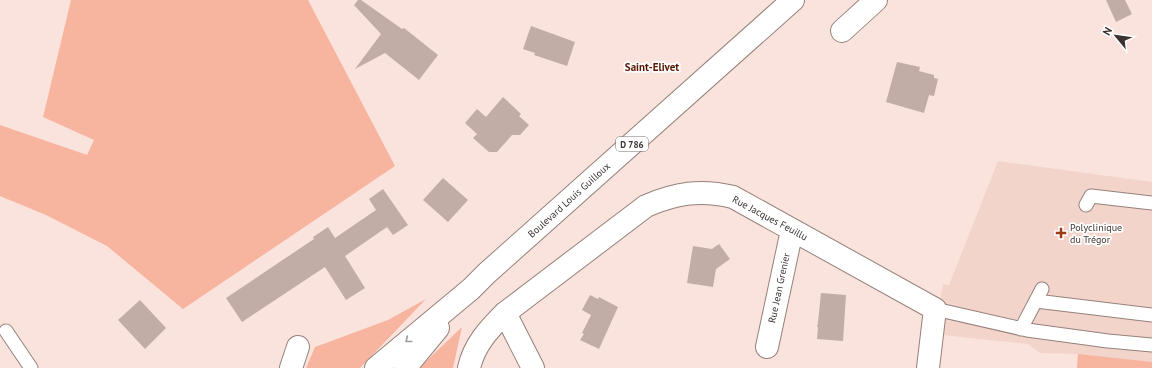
<svg xmlns="http://www.w3.org/2000/svg" width="1152" height="368" font-family="'PT Sans',sans-serif">
	<style>
		.built { fill: #f2d4cb }
		.green { fill: #f7b49f }
		.building { fill: #c1aca6 }
		.lines { fill: none; stroke-linecap: round; stroke-linejoin: round }
		.lane-casing { stroke: #95817a; stroke-width: 15 }
		.street-casing { stroke: #95817a; stroke-width: 24 }
		.primary-casing { stroke: #95817a; stroke-width: 24 }
		.lane { stroke: #fff; stroke-width: 13 }
		.street { stroke: #fff; stroke-width: 22 }
		.primary { stroke: #fff; stroke-width: 22 }
		.oneway { stroke: #9e9998 }
		.poi-dot { fill: #a03916; stroke: #fff; stroke-width: 1.5 }
		.labels { text-anchor: middle; dominant-baseline: central; stroke-width: 3.5; stroke-linejoin: round; paint-order: stroke }
		.shield { fill: #fff; stroke: #76706f; stroke-width: 1 }
		.shield-label { font-size: 9px; font-weight: bold; fill: #3c3331 }
		.street-label { font-size: 10px; fill: #3c3331; stroke: #fff }
		.poi-label { font-size: 10px; fill: #3c3331; stroke: #fff; text-anchor: start }
		.neighbourhood-label { font-size: 11px; font-weight: bold; fill: #571601; stroke: #fff }
	</style>
	<rect width="100%" height="100%" fill="#fae3dc"/>
	<!-- built -->
	<path class="built" d="M998,161L1152,182V368H1077L1078,354L1040,353L1028,344L934,334L943,284L949,285Z"/>
	<!-- green -->
	<path class="green" d="M71,0H308L395,166L183,309L107,246L46,215L0,196V125L87,155L94,140L43,117Z
		M426,299L360,368H306L315,347L388,320Z
		M462,327L453,368H419Z
		M1078,354L1152,362V368H1077Z"/>
	<!-- building -->
	<path class="building" d="M358,0H361L402,29L404,28L438,55L419,80L385,53L355,69L381,34L354,5Z
		M1106,0H1125L1132,14L1116,22Z
		M531,26L575,42L567,66L534,55L535,53L523,49Z
		M897,62L920,67L919,71L934,75V78L938,79L934,96L929,95L924,113L886,102Z
		M503,97L521,114L519,116L529,125L520,135H512L497,152H489L473,138L477,134L465,123L477,109L486,117Z
		M443,178L468,200L448,222L423,200Z
		M383,189L408,225L393,235L387,227L345,256L365,288L346,300L325,267L242,322L226,298L314,239L313,237L328,227L335,238L376,210L369,199Z
		M719,244L730,259L716,269L713,287L687,283L693,246L712,249Z
		M821,293L846,295L843,341L817,339L818,327H817L818,322Z
		M590,295L598,299L599,297L618,307L599,349L580,340L584,334L582,333L591,315L582,310Z
		M140,300L166,328L145,349L118,320Z"/>
	<g class="lines">
		<!-- lane casing -->
		<g class="lane-casing">
			<path id="lane" d="M1086,205L1091,196L1152,203
				M1036,301L1152,315
				M935,309L1027,330L1108,341L1152,345
				M1021,329L1042,289
				M6,331L31,368"/>
		</g>
		<!-- street casing -->
		<g class="street-casing">
			<path id="street" d="M842,31L876,0
				M505,313L533,368
				M767,347L792,230
				M291,368L298,347
				M469,368C474,345 489,329 505,313L646,206C676,193 701,189 733,197L935,309L928,368"/>
		</g>
		<!-- primary casing -->
		<g class="primary-casing">
			<path id="primary" d="M376,368L471,289L487,273L793,0
				M405,368L438,328"/>
		</g>
		<!-- lane -->
		<use href="#lane" class="lane"/>
		<!-- street -->
		<use href="#street" class="street"/>
		<!-- primary -->
		<use href="#primary" class="primary"/>
	</g>
	<!-- one-way arrows -->
	<defs><path id="oneway-chevron" d="M-2-3.5L2.5 0L-2 3.5" fill="none" stroke-width="1.6" stroke-linecap="round" stroke-linejoin="round"/></defs>
	<use class="oneway" href="#oneway-chevron" transform="translate(408 340) rotate(141)"/>
	<!-- markers -->
	<path class="poi-dot" d="M1059 227h4v4h4v4h-4v4h-4v-4h-4v-4h4z"/>
	<g class="labels">
		<!-- shield labels -->
		<rect class="shield" x="616" y="137" width="32" height="14" rx="3"/>
		<g class="shield-label">
			<text x="632" y="144">D 786</text>
		</g>
		<!-- street labels -->
		<g class="street-label">
			<text transform="translate(569 200) rotate(-42)">Boulevard Louis Guilloux</text>
			<text transform="translate(770 218) rotate(28)">Rue Jacques Feuillu</text>
			<text transform="translate(779 288) rotate(-78)">Rue Jean Grenier</text>
		</g>
		<!-- poi labels -->
		<g class="poi-label">
			<text x="1070" y="227">Polyclinique<tspan x="1070" dy="12">du Trégor</tspan></text>
		</g>
		<!-- neighbourhood labels -->
		<g class="neighbourhood-label">
			<text x="652" y="67">Saint-Elivet</text>
		</g>
	</g>
	<!-- north arrow -->
	<g transform="translate(1116 36) rotate(299)" stroke="#ffffff" stroke-width="3" paint-order="stroke">
	<path d="M0-3L7 15L0 10L-7 15Z" fill="#3c3331"/>
	<text y="-6" font-size="11" font-weight="bold" text-anchor="middle" fill="#3c3331">N</text>
	</g>
</svg>
